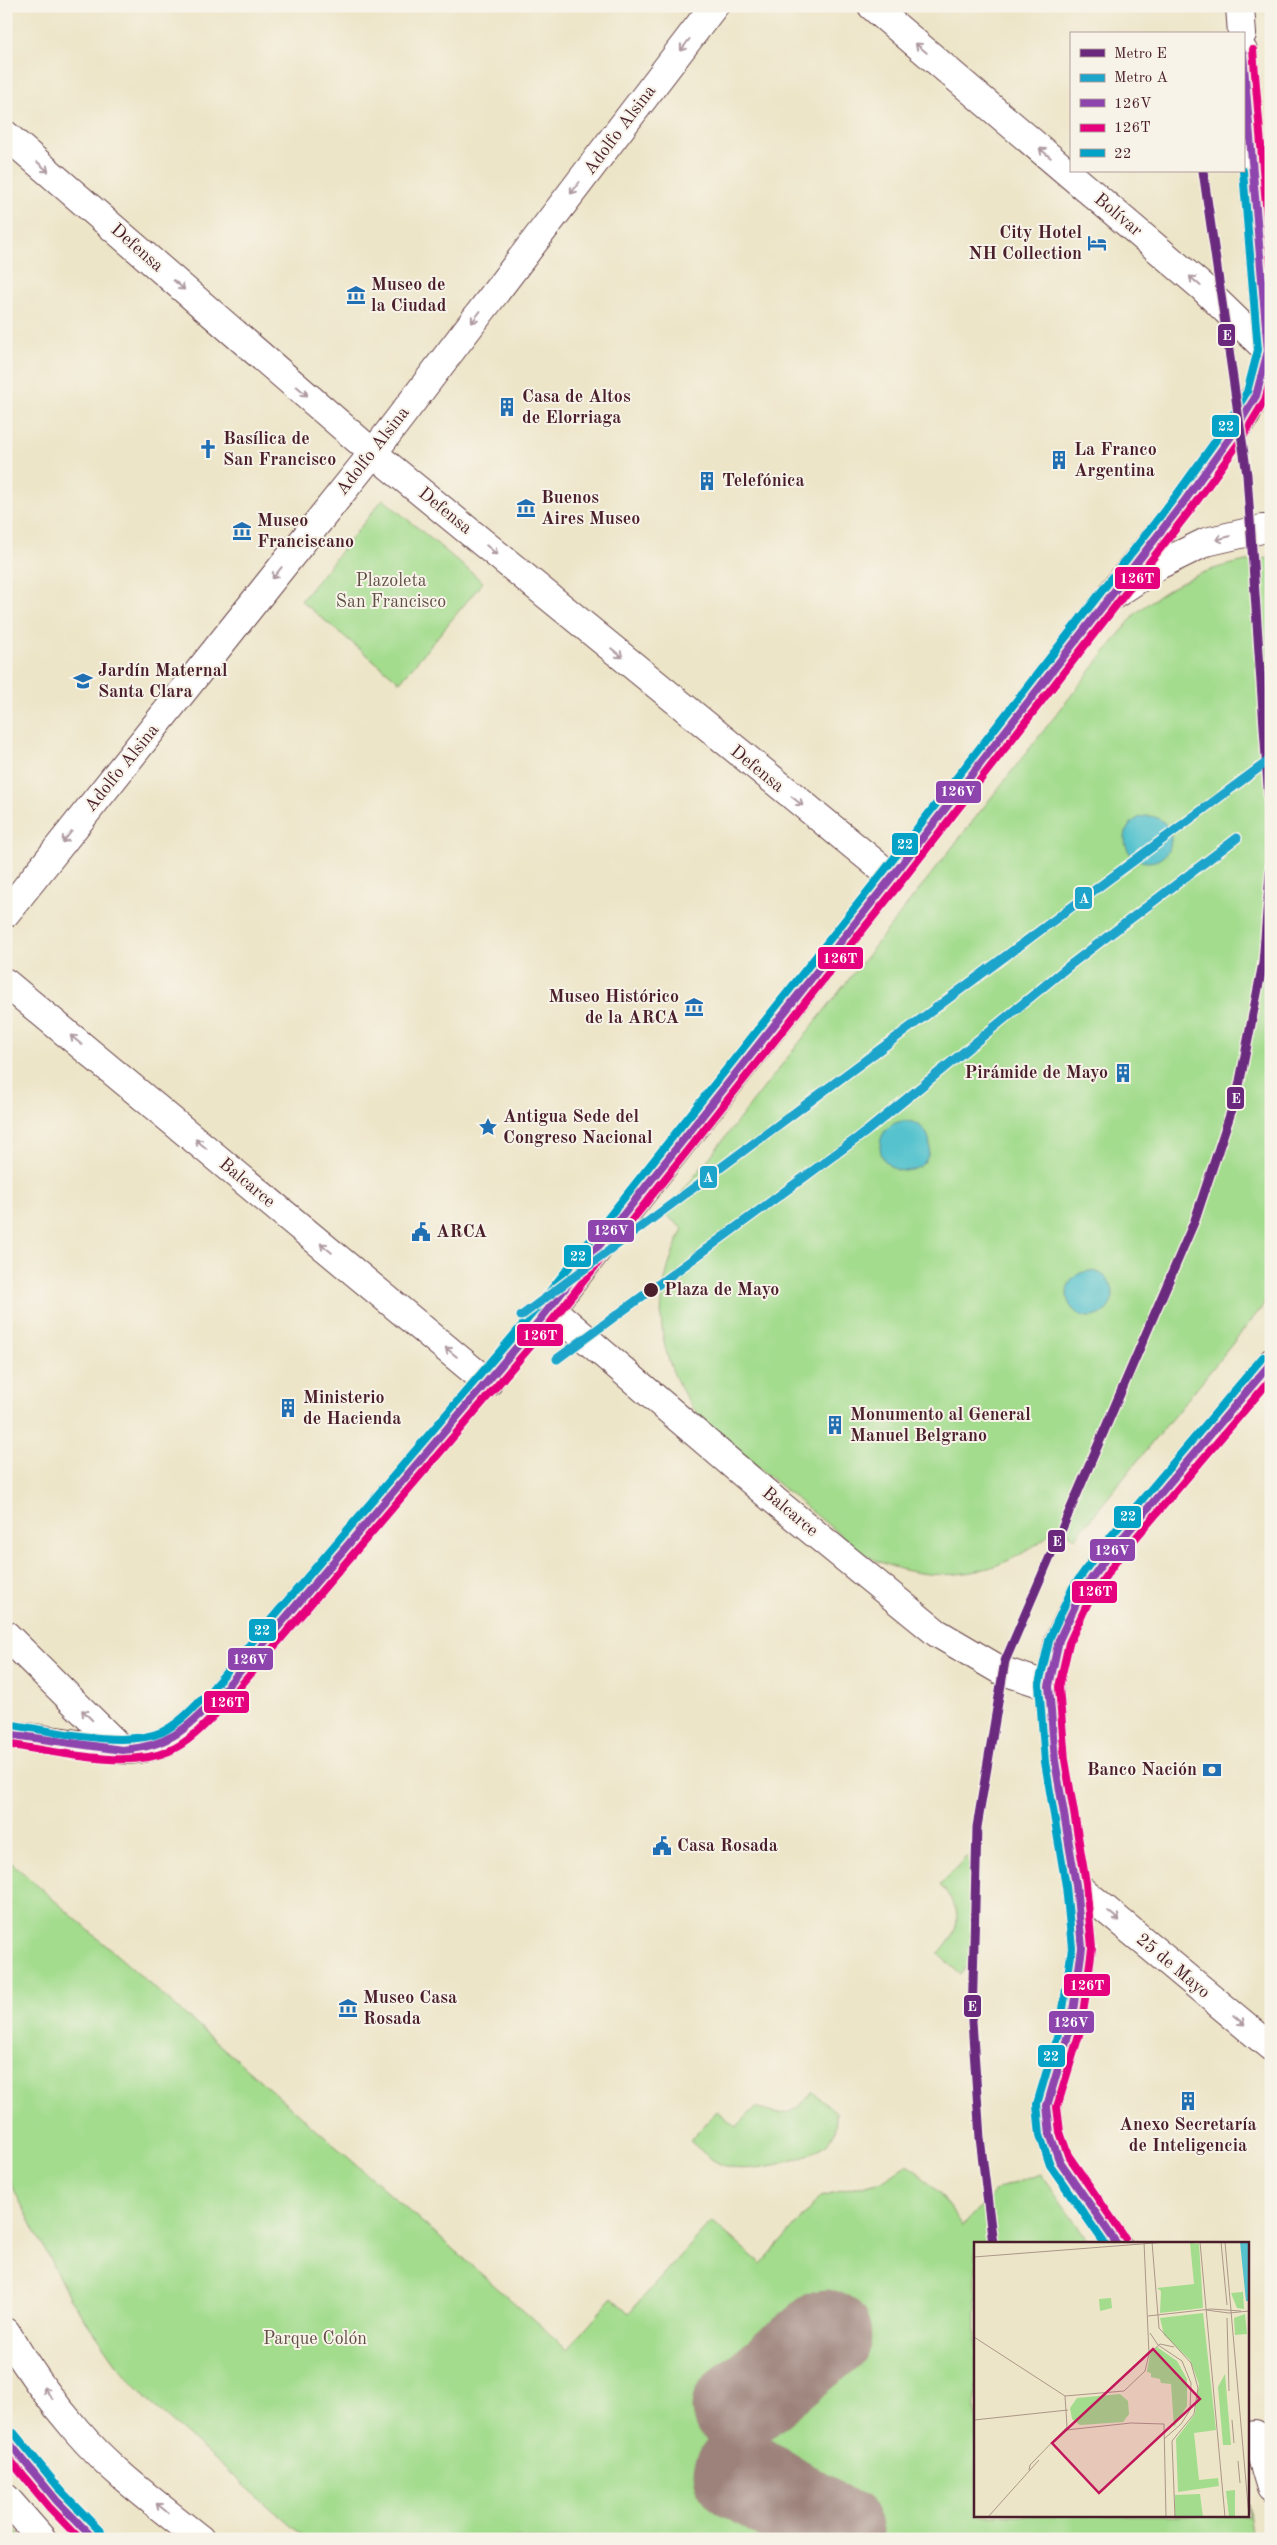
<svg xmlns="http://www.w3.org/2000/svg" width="1277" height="2545" font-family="'Old Standard TT',serif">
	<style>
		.green { fill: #a3dc8d; stroke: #767e5c }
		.water { fill: #55c2cd; stroke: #50707c }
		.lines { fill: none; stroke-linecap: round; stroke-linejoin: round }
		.taxiway { stroke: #9c827a; stroke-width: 91 }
		.street-casing { stroke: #623d43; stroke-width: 30 }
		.secondary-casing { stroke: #623d43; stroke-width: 30 }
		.primary-casing { stroke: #623d43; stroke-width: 30 }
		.street { stroke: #fff; stroke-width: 28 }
		.secondary { stroke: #fff; stroke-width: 28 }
		.primary { stroke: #fff; stroke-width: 28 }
		.bus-1-casing { stroke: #f7f3e8; stroke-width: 11 }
		.bus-2-casing { stroke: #f7f3e8; stroke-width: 11 }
		.bus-3-casing { stroke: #f7f3e8; stroke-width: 11 }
		.bus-1 { stroke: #8e44ad; stroke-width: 8 }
		.bus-2 { stroke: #e5007d; stroke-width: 8 }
		.bus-3 { stroke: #04a2c6; stroke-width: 8 }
		.metro-1-casing { stroke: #f7f3e8; stroke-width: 12 }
		.metro-2-casing { stroke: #f7f3e8; stroke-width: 12 }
		.metro-1 { stroke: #6b297e; stroke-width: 9 }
		.metro-2 { stroke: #1ca4cb; stroke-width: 9 }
		.oneway { stroke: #ae9aa0 }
		.stop-dot { fill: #4a1f2b; stroke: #f7f3e8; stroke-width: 2 }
		.labels { text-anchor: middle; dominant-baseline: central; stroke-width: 4; stroke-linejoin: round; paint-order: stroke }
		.street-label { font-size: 18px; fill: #4a1f2b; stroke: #f7f3e8 }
		.poi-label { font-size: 18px; font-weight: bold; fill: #4a1f2b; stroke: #f7f3e8; text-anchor: start }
		.park-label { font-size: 18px; fill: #604e44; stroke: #f7f3e8 }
		.stop-label { font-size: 18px; font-weight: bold; fill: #4a1f2b; stroke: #f7f3e8; text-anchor: start }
		.inset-road { fill: none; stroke: #ac9689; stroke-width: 1 }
		.view { fill: #c2185b; fill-opacity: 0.15; stroke: #c2185b; stroke-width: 2.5 }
		.inset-edge { fill: none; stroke: #4a1f2b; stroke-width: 2.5 }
		.line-badge { stroke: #f7f3e8; stroke-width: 2 }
		.badge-label { font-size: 14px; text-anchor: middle; font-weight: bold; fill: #fff }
	</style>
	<rect width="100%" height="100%" fill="#f7f3e8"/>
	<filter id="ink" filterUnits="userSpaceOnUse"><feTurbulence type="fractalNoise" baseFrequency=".02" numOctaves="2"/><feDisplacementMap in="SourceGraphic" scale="10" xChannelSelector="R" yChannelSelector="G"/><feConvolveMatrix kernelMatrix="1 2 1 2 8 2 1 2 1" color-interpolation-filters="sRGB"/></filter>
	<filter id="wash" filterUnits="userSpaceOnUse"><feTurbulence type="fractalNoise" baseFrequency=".0096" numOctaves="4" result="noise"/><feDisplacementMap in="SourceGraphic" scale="20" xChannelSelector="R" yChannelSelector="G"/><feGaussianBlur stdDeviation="1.12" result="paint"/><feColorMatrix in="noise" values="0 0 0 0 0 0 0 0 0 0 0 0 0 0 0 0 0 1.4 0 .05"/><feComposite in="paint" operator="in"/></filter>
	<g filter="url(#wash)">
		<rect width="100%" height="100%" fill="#ede5c8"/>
		<!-- green -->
		<path class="green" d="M383,499L483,582L400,682L301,601Z
			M1271,558V1296L1075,1538L1059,1525C1012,1573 942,1588 880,1562C871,1559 862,1551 854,1546L706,1425C655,1363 648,1302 683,1229L665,1214L1135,614C1175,580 1218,562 1271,558Z
			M967,1856C973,1877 982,1933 975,1953C972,1961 966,1968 961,1975L938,1954C961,1929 965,1912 940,1885Z
			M6,1858L567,2349L612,2298L629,2313L712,2221L761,2264L821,2196L882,2181L906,2165C929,2176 948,2205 963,2226L997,2189L1040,2173L1090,2244H976V2516H1248V2504L1253,2539H306L147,2400L116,2364L69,2297L6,2174Z
			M813,2092L836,2112C836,2121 836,2131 831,2139C817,2159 755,2172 732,2168C715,2165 703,2152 690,2141L717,2111L736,2127L756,2107C783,2120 795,2113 813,2092Z
			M6,2518L23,2539H6Z"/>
		<!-- water -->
		<path class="water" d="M1125 839a23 23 0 1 1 46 0a23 23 0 1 1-46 0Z
			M880 1146a25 25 0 1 1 50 0a25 25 0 1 1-50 0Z
			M1067 1294a23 23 0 1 1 46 0a23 23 0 1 1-46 0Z"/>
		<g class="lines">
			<!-- taxiway -->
			<path class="taxiway" d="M737,2408L826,2335
				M739,2473L838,2533"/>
		</g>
	</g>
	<g filter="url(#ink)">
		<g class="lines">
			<!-- street casing -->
			<g class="street-casing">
				<path id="street" d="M872,6L1201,286L1268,351L1271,348
					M6,135L373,453L892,877
					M6,913L373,453L714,6
					M6,983L488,1383
					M550,1308L774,1500L937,1633L1000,1670L1049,1686
					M1076,1885L1271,2047"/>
			</g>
			<!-- secondary casing -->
			<g class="secondary-casing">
				<path id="secondary" d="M1240,6L1242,34
					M1243,51L1268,351L1271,358
					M1112,593L1183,503L1246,415L1260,386L1268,351"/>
			</g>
			<!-- primary casing -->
			<g class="primary-casing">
				<path id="primary" d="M6,1635L122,1750
					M6,1734L122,1750C172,1749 185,1730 218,1697L567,1288L892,877L1108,599L1159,565L1206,542L1262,529H1271
					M1117,2244L1059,2160L1050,2134L1047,2106L1071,2025L1082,1948L1076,1885L1055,1761L1049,1686L1059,1640L1081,1593L1109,1554L1271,1363
					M6,2332C26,2366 51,2401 77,2431C112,2472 158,2505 200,2539
					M1255,2434L1271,2488
					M6,2498L42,2539"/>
			</g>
			<!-- street -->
			<use href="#street" class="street"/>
			<!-- secondary -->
			<use href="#secondary" class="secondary"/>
			<!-- primary -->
			<use href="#primary" class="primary"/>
			<!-- bus-1 casing -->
			<g class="bus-1-casing">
				<path id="bus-1" d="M6,1734L122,1750C169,1747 186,1729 218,1697L539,1321L892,877L1183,503L1232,435L1256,396L1268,351L1243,54
					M1117,2244L1059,2160L1050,2134L1047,2106L1071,2025L1082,1948L1076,1885L1055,1761L1049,1686L1059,1640L1081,1593L1109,1554L1271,1363
					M6,2439L57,2501L94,2539"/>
			</g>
			<!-- bus-2 casing -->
			<g class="bus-2-casing">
				<path id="bus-2" d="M1253,50L1271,264
					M6,1744C53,1751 126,1770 169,1751C192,1741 208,1721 225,1704L547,1327L900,883L1191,509L1241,440L1265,400L1271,379
					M1125,2238L1068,2155L1060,2132L1057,2107L1081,2028L1092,1948L1086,1883L1065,1760L1059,1687L1069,1643L1090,1598L1117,1560L1271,1379
					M6,2455L49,2507L80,2539"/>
			</g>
			<!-- bus-3 casing -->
			<g class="bus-3-casing">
				<path id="bus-3" d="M7,1724C48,1730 125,1749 162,1732C181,1723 196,1705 211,1690L531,1315L884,871L1175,497L1224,429L1247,392L1258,350L1243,171
					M1105,2244L1050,2165L1040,2135L1037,2104L1061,2023L1072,1948L1066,1886L1045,1762L1039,1684L1050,1637L1073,1587L1101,1548L1263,1357
					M14,2433L64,2494L101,2532"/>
			</g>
			<!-- bus-1 -->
			<use href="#bus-1" class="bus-1"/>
			<!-- bus-2 -->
			<use href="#bus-2" class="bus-2"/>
			<!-- bus-3 -->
			<use href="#bus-3" class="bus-3"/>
			<!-- metro-1 casing -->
			<g class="metro-1-casing">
				<path id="metro-1" d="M1203,171L1247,475L1271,831
					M993,2244L980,2138L972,2021L977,1827L1005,1661L1195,1220L1238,1091L1263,963L1271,862"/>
			</g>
			<!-- metro-2 casing -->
			<g class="metro-2-casing">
				<path id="metro-2" d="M521,1316L1271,759
					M557,1359L867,1131L1070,965L1237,838"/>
			</g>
			<!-- metro-1 -->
			<use href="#metro-1" class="metro-1"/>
			<!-- metro-2 -->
			<use href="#metro-2" class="metro-2"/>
		</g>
		<!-- one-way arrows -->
		<defs><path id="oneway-shaft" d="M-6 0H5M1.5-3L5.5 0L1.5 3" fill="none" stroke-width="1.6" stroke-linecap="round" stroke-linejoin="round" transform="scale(1.25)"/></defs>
		<g class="oneway">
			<use href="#oneway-shaft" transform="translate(685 45) rotate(127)"/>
			<use href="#oneway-shaft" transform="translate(921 48) rotate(-140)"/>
			<use href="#oneway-shaft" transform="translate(1045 153) rotate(-140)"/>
			<use href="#oneway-shaft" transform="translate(43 167) rotate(41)"/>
			<use href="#oneway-shaft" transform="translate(575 188) rotate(127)"/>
			<use href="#oneway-shaft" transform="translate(1195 281) rotate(-139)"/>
			<use href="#oneway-shaft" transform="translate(179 285) rotate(41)"/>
			<use href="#oneway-shaft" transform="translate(476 317) rotate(127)"/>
			<use href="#oneway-shaft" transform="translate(302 391) rotate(41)"/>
			<use href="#oneway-shaft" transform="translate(1223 538) rotate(167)"/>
			<use href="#oneway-shaft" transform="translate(492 550) rotate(39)"/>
			<use href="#oneway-shaft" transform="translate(277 573) rotate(129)"/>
			<use href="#oneway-shaft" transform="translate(617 653) rotate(39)"/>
			<use href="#oneway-shaft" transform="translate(797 801) rotate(39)"/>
			<use href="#oneway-shaft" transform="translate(67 837) rotate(129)"/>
			<use href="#oneway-shaft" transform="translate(76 1040) rotate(-140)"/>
			<use href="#oneway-shaft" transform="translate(201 1144) rotate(-140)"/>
			<use href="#oneway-shaft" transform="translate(326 1248) rotate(-140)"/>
			<use href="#oneway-shaft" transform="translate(451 1352) rotate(-140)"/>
			<use href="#oneway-shaft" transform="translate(87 1715) rotate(-135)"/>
			<use href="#oneway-shaft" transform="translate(1114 1916) rotate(40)"/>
			<use href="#oneway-shaft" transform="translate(1239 2020) rotate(40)"/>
			<use href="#oneway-shaft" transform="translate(48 2393) rotate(-127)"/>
			<use href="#oneway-shaft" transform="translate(162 2508) rotate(-141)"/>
		</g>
	</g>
	<!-- icons -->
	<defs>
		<g id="hotel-bare" transform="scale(1.5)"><path d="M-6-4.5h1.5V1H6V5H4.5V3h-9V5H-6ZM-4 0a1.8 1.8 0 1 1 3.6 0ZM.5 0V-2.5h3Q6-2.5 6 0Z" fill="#1f6fb2" stroke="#f7f3e8" stroke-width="2.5" paint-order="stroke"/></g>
		<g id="museum-bare" transform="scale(1.5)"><path d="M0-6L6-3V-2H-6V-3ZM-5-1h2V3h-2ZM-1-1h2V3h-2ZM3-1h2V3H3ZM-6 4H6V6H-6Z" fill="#1f6fb2" stroke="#f7f3e8" stroke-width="2.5" paint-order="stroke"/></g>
		<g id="building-bare" transform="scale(1.5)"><path d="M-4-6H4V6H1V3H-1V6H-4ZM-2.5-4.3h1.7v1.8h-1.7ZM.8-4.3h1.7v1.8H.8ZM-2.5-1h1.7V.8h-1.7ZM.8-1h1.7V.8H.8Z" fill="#1f6fb2" stroke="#f7f3e8" stroke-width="2.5" paint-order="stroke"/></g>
		<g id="church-bare" transform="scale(1.5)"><path d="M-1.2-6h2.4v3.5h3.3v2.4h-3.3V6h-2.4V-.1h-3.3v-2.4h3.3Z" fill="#1f6fb2" stroke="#f7f3e8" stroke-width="2.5" paint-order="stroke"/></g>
		<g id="school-bare" transform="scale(1.5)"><path d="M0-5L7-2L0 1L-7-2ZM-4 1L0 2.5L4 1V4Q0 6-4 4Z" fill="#1f6fb2" stroke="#f7f3e8" stroke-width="2.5" paint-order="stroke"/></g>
		<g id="sight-bare" transform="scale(1.5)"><path d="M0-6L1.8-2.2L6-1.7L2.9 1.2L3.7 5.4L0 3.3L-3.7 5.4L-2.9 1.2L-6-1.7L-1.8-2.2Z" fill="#1f6fb2" stroke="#f7f3e8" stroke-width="2.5" paint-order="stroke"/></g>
		<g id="civic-bare" transform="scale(1.5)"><path d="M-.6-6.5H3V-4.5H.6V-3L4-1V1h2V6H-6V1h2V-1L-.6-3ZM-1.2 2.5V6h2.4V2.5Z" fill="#1f6fb2" stroke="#f7f3e8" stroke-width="2.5" paint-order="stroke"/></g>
		<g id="bank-bare" transform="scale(1.5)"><path d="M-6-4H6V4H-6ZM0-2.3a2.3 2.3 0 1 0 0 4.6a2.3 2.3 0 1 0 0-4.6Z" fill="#1f6fb2" stroke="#f7f3e8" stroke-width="2.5" paint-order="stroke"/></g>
	</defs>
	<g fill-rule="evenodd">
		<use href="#hotel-bare" x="1097" y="243"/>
		<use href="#museum-bare" x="356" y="295"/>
		<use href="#building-bare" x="507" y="407"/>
		<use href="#church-bare" x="208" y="449"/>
		<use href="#building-bare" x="1059" y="460"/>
		<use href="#building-bare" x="707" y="481"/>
		<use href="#museum-bare" x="526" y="508"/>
		<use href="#museum-bare" x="242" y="531"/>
		<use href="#school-bare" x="83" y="681"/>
		<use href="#museum-bare" x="694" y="1007"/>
		<use href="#building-bare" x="1123" y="1073"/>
		<use href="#sight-bare" x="488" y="1127"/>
		<use href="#civic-bare" x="421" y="1232"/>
		<use href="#building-bare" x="288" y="1408"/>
		<use href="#building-bare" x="835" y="1425"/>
		<use href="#bank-bare" x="1212" y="1770"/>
		<use href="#civic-bare" x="662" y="1846"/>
		<use href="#museum-bare" x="348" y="2008"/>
		<use href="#building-bare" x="1188" y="2101"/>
	</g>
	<!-- markers -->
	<circle class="stop-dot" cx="651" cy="1290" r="8"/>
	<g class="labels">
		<!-- street labels -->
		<g class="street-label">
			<text transform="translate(620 130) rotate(-53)">Adolfo Alsina</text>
			<text transform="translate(1118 215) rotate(40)">Bolívar</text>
			<text transform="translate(137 248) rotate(41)">Defensa</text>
			<text transform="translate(373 451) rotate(-52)">Adolfo Alsina</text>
			<text transform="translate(445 511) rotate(39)">Defensa</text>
			<text transform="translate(122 768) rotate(-51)">Adolfo Alsina</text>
			<text transform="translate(757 769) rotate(39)">Defensa</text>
			<text transform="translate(247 1183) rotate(40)">Balcarce</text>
			<text transform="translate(790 1512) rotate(40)">Balcarce</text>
			<text transform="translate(1173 1966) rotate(40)">25 de Mayo</text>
		</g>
		<!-- poi labels -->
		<g class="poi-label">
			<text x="1082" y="233" text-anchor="end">City Hotel<tspan x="1082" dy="21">NH Collection</tspan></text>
			<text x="371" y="285">Museo de<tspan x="371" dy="21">la Ciudad</tspan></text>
			<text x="522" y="397">Casa de Altos<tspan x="522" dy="21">de Elorriaga</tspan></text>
			<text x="223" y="439">Basílica de<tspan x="223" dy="21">San Francisco</tspan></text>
			<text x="1074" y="450">La Franco<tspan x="1074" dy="21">Argentina</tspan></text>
			<text x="722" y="481">Telefónica</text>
			<text x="541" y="498">Buenos<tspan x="541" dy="21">Aires Museo</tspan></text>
			<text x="257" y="521">Museo<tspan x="257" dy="21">Franciscano</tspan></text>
			<text x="98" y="671">Jardín Maternal<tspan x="98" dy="21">Santa Clara</tspan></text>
			<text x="679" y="997" text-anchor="end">Museo Histórico<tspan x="679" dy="21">de la ARCA</tspan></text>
			<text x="1108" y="1073" text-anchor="end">Pirámide de Mayo</text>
			<text x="503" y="1117">Antigua Sede del<tspan x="503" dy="21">Congreso Nacional</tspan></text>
			<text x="436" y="1232">ARCA</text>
			<text x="303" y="1398">Ministerio<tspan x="303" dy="21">de Hacienda</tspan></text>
			<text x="850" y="1415">Monumento al General<tspan x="850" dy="21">Manuel Belgrano</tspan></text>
			<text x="1197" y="1770" text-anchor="end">Banco Nación</text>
			<text x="677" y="1846">Casa Rosada</text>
			<text x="363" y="1998">Museo Casa<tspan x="363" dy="21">Rosada</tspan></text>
			<text x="1188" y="2125" text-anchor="middle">Anexo Secretaría<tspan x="1188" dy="21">de Inteligencia</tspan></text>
		</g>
		<!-- park labels -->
		<g class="park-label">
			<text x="391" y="581">Plazoleta<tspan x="391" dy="21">San Francisco</tspan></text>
			<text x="315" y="2339">Parque Colón</text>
		</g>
		<!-- stop labels -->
		<g class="stop-label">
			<text x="664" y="1290">Plaza de Mayo</text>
		</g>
	</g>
	<!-- overview -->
	<g transform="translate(974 2242)">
		<rect width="275" height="275" fill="#ede5c8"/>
		<path d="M216,1L225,2L229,66L186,71L187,49L183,46L220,42ZM269,50L270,67L263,66L257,51ZM137,56L138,66L126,69L125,57ZM229,71L242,188L220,191L225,238L244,236L245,244L204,250L202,197L221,172L225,142L216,118L190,93L186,76ZM271,72L273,92L261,93L260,76ZM183,105L203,119L213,137V164L200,185L197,142L187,141L186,137L177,135V131L173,130L176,112ZM251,132L257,203H249L244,145ZM146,152L154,159L155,172L149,180L106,183L98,177L96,166L103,156ZM261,248V275H255L252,249ZM226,252L229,275H201V253Z" fill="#a3dc8d"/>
		<path d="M266,0H275V59H272Z" fill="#55c2cd"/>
		<path class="inset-road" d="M178,0L185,86L217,121L224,146L220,172L198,199L201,275M226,0L251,275M247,0L253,63M251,0L275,275M0,15L193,0M232,68L255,71L275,69M174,74L237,67L267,69M253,76L255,149M176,91L184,103L208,119L217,141L216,168L207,182L190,197M0,95L91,154M176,111L186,102L200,105M91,154L150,149L171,129L175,112L170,0M0,178L94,168M258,178L260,201M190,182L192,275M92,188L157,181L190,182M264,219L266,241M55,228L56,223L93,185L91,154M14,275L65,218"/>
		<path class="view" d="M179,107L226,157L125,251L78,201Z"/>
		<rect width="275" height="275" class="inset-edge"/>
	</g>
	<g class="line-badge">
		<rect x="1217" y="323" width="19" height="24" rx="5" fill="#6b297e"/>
		<rect x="1211" y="414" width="29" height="24" rx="5" fill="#04a2c6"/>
		<rect x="1114" y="566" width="47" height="24" rx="5" fill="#e5007d"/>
		<rect x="935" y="780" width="47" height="24" rx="5" fill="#8e44ad"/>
		<rect x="891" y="832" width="28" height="24" rx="5" fill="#04a2c6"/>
		<rect x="1074" y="886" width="19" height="24" rx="5" fill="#1ca4cb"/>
		<rect x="817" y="946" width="47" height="24" rx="5" fill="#e5007d"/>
		<rect x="1226" y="1086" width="19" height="24" rx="5" fill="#6b297e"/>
		<rect x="699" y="1165" width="19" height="24" rx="5" fill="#1ca4cb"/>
		<rect x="587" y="1219" width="48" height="24" rx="5" fill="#8e44ad"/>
		<rect x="563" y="1244" width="29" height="24" rx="5" fill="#04a2c6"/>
		<rect x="516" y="1323" width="48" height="24" rx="5" fill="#e5007d"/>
		<rect x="1113" y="1505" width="29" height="24" rx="5" fill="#04a2c6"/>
		<rect x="1047" y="1529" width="19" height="24" rx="5" fill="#6b297e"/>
		<rect x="1089" y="1538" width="47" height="24" rx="5" fill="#8e44ad"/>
		<rect x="1071" y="1580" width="47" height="24" rx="5" fill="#e5007d"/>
		<rect x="248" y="1618" width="29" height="24" rx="5" fill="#04a2c6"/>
		<rect x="227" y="1647" width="47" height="24" rx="5" fill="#8e44ad"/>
		<rect x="203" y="1690" width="47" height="24" rx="5" fill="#e5007d"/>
		<rect x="1063" y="1973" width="48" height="24" rx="5" fill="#e5007d"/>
		<rect x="963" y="1994" width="19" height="24" rx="5" fill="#6b297e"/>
		<rect x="1048" y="2010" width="47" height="24" rx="5" fill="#8e44ad"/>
		<rect x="1037" y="2044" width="29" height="24" rx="5" fill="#04a2c6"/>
	</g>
	<g class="badge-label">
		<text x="1227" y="340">E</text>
		<text x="1226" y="431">22</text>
		<text x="1137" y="583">126T</text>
		<text x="958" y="796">126V</text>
		<text x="905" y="849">22</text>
		<text x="1084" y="903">A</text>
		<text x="840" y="963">126T</text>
		<text x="1236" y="1103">E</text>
		<text x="708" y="1182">A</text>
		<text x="611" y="1235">126V</text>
		<text x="578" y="1261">22</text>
		<text x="540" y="1340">126T</text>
		<text x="1128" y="1521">22</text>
		<text x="1057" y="1546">E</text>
		<text x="1112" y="1555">126V</text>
		<text x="1095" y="1596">126T</text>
		<text x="262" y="1635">22</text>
		<text x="250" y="1664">126V</text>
		<text x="227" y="1707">126T</text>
		<text x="1087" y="1990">126T</text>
		<text x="972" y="2011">E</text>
		<text x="1071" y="2027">126V</text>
		<text x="1051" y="2061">22</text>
	</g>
	<!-- margin -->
	<rect width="1277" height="2545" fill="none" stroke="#f7f3e8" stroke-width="25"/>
	<!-- legend -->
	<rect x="1070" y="32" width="175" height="140" fill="#f7f3e8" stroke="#b29e9c"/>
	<rect x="1080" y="49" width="25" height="8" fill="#6b297e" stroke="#b29e9c"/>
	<text x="1114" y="58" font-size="15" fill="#4a1f2b">Metro E</text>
	<rect x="1080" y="74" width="25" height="8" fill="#1ca4cb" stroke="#b29e9c"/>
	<text x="1114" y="82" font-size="15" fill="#4a1f2b">Metro A</text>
	<rect x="1080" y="99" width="25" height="8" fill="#8e44ad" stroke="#b29e9c"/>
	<text x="1114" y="108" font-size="15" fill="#4a1f2b">126V</text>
	<rect x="1080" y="124" width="25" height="8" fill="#e5007d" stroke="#b29e9c"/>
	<text x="1114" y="132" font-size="15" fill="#4a1f2b">126T</text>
	<rect x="1080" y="149" width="25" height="8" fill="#04a2c6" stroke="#b29e9c"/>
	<text x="1114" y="158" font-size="15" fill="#4a1f2b">22</text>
</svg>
